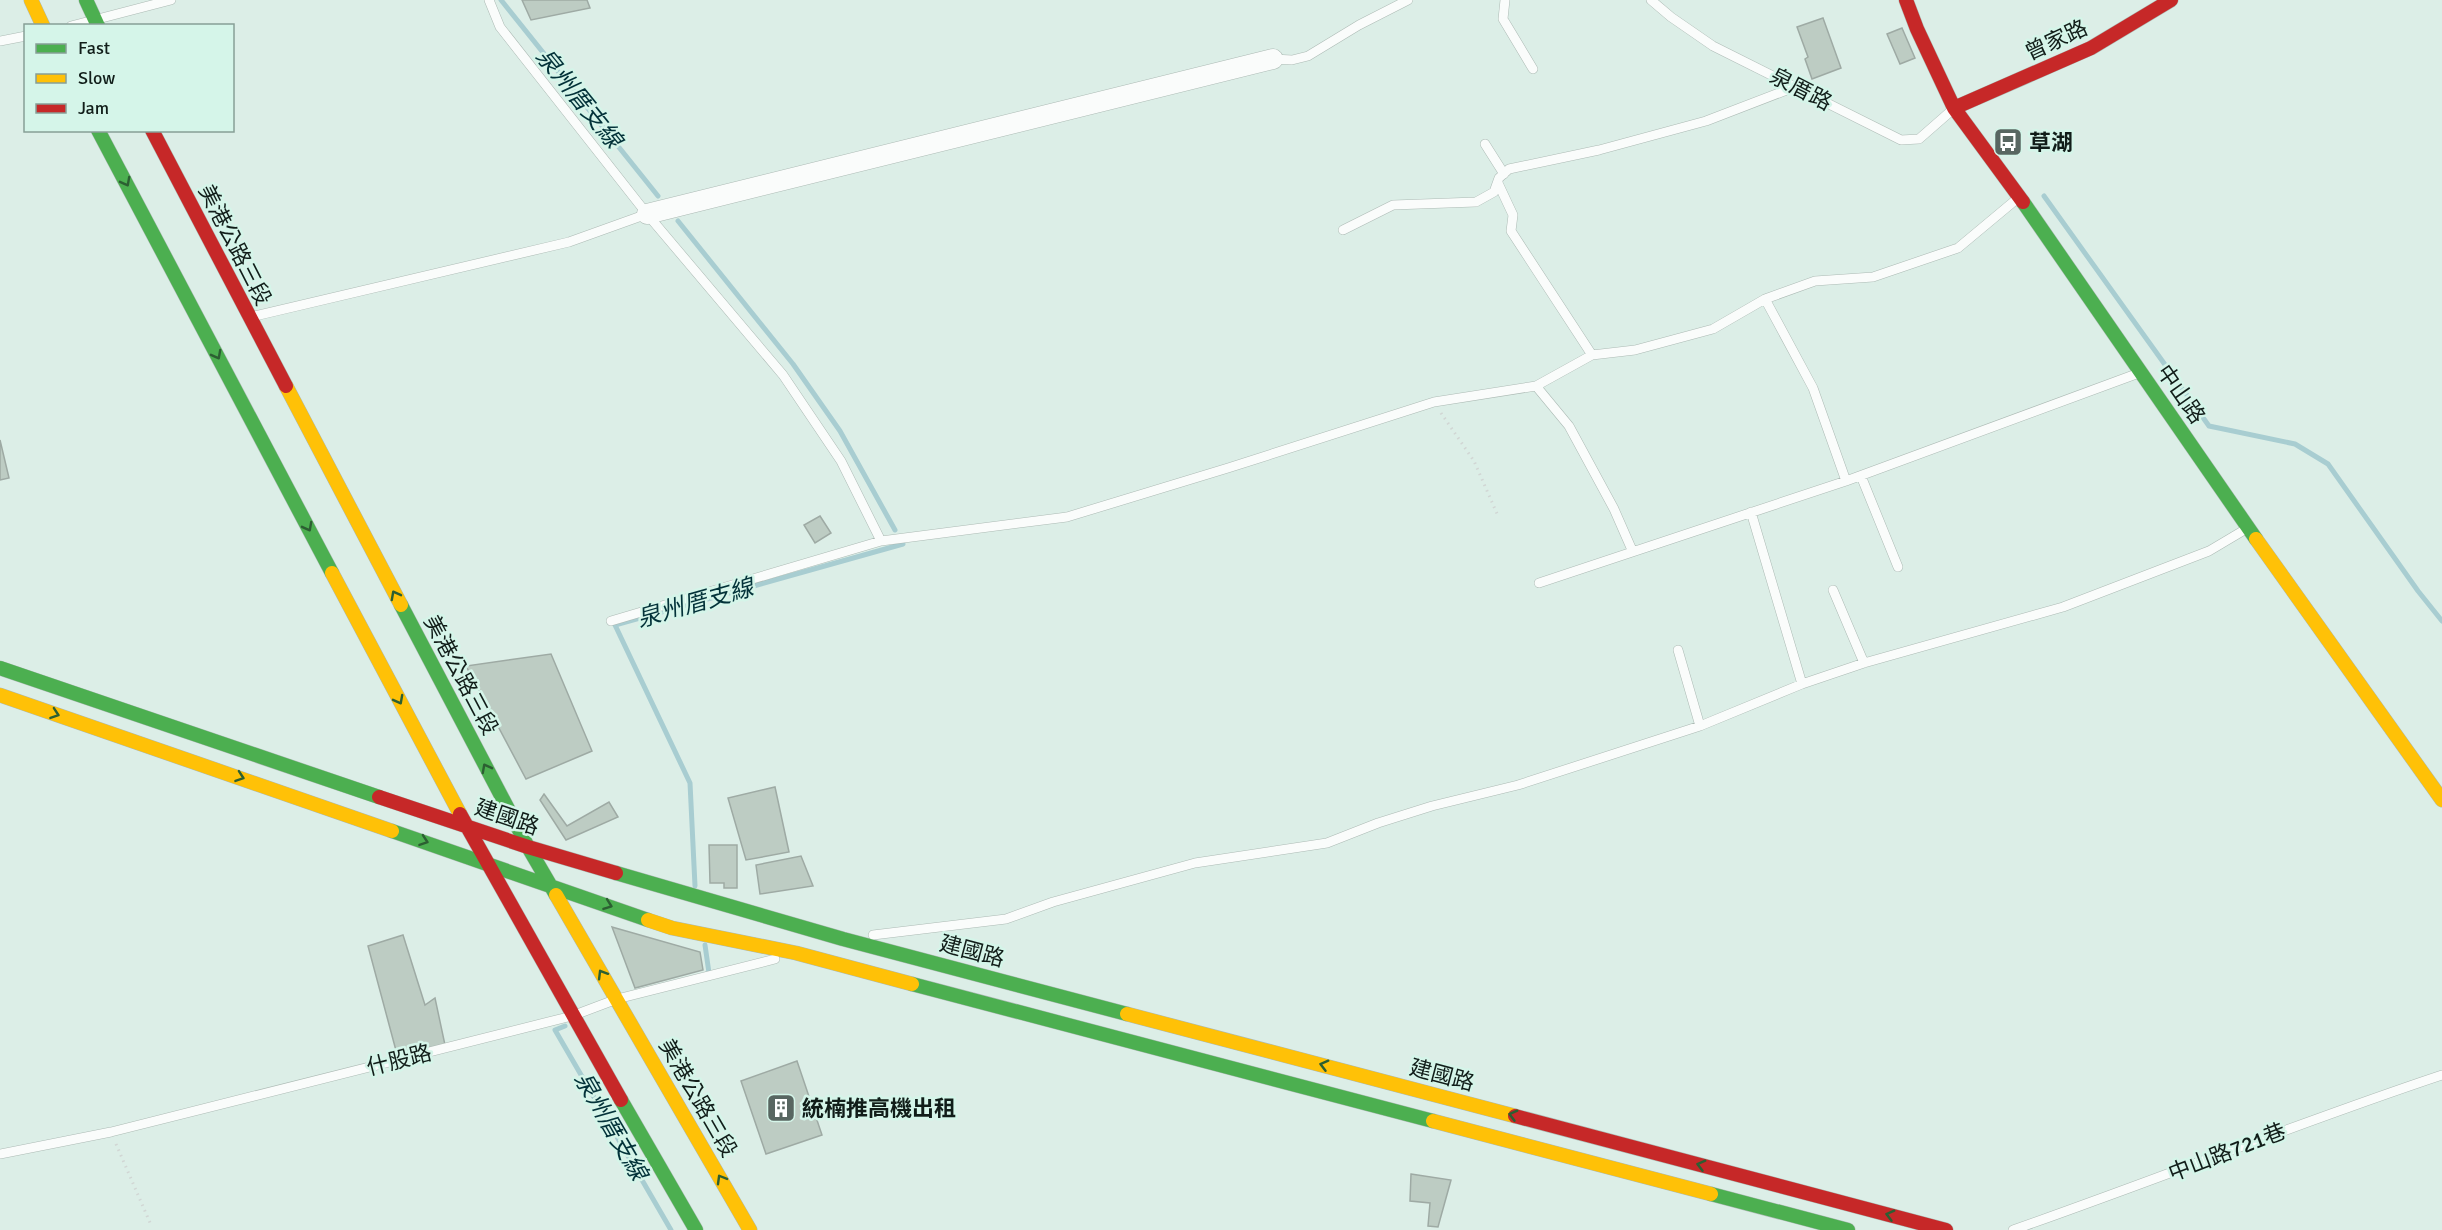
<svg xmlns="http://www.w3.org/2000/svg" width="2442" height="1230" font-family="Signika,'Noto Sans TC',sans-serif">
	<style>
		.lines { fill: none; stroke-linecap: round; stroke-linejoin: round }
		.stream { stroke: #a8cdd1; stroke-width: 5 }
		.building { fill: #bdccc3; stroke: #9eaaa4; stroke-width: 1.5 }
		.lane-casing { stroke: #acbab4; stroke-width: 10 }
		.street-casing { stroke: #acbab4; stroke-width: 21 }
		.fast-casing { stroke: #acbab4; stroke-width: 15 }
		.slow-casing { stroke: #acbab4; stroke-width: 15 }
		.jam-casing { stroke: #acbab4; stroke-width: 15 }
		.path { stroke: #d1d6d4; stroke-width: 3; stroke-dasharray: 1.5 4.5; stroke-linecap: butt }
		.lane { stroke: #fafcfb; stroke-width: 9 }
		.street { stroke: #fafcfb; stroke-width: 20 }
		.fast { stroke: #4caf50; stroke-width: 14 }
		.slow { stroke: #ffc107; stroke-width: 14 }
		.jam { stroke: #c62828; stroke-width: 14 }
		.oneway { stroke: #2c5f32 }
		.labels { text-anchor: middle; dominant-baseline: central; stroke-width: 5; stroke-linejoin: round; paint-order: stroke }
		.street-label { font-size: 22px; fill: #111d19; stroke: #d5f5e9 }
		.poi-label { font-size: 22px; font-weight: bold; fill: #111d19; stroke: #d5f5e9; text-anchor: start }
		.water-label { font-size: 24px; font-style: italic; fill: #033239; stroke: #d5f5e9 }
	</style>
	<rect width="100%" height="100%" fill="#dceee7"/>
	<g class="lines">
		<!-- stream -->
		<path class="stream" d="M501,0L658,196
			M2044,196L2209,426L2295,444L2328,464L2418,591L2442,621
			M678,221L793,364L840,431L895,530
			M695,886L690,783L615,625L903,544
			M705,945L709,973L706,974
			M565,1026L555,1030L671,1230"/>
	</g>
	<!-- building -->
	<path class="building" d="M522,0H587L590,8L531,20Z
		M1823,18L1841,68L1812,79L1805,59L1808,57L1797,27Z
		M1902,28L1915,58L1900,64L1887,34Z
		M0,440L9,478L0,480Z
		M820,516L831,533L815,543L804,525Z
		M551,654L592,751L526,779L466,666Z
		M775,787L789,852L746,860L728,798Z
		M544,794L567,826L609,802L618,817L566,840L540,800Z
		M709,845H737V888H724V883H710Z
		M801,856L813,886L760,894L756,865Z
		M612,927L700,952L703,970L635,988Z
		M403,935L425,1005L435,998L445,1045L398,1058L368,946Z
		M797,1061L822,1135L766,1154L741,1081Z
		M1411,1174L1451,1180L1438,1227L1428,1226L1430,1203L1410,1201Z"/>
	<g class="lines">
		<!-- lane casing -->
		<g class="lane-casing">
			<path id="lane" d="M489,0L500,27L647,214L783,375L841,461L881,541
				M1505,0L1503,19L1533,69
				M1651,0L1671,17L1713,46L1901,140L1919,139L1951,111
				M71,26L171,0
				M0,41L26,36
				M1273,59L1292,60L1308,56L1359,25L1408,0
				M1485,144L1504,174
				M1498,183L1513,215L1511,231L1592,355
				M1343,230L1393,205L1476,202L1494,192L1499,178L1509,169L1599,150L1706,121L1797,86
				M1765,299L1813,388L1846,481
				M255,316L569,242L647,214
				M1536,386L1569,426L1614,509L1632,550
				M1861,476L1898,567
				M1751,512L1802,684
				M1539,583L1846,481L2139,373
				M1833,590L1864,663
				M611,621L881,541L1067,517L1228,468L1434,402L1536,386L1592,355L1635,350L1713,329L1765,299L1815,281L1873,277L1958,248L2018,198
				M1678,650L1700,726
				M873,935L1006,919L1053,902L1195,863L1327,843L1378,823L1432,806L1518,785L1700,726L1802,684L1864,663L2063,607L2209,551L2246,529
				M0,1154L111,1132L572,1016L617,999L775,959
				M2013,1230C2156,1180 2298,1123 2442,1075"/>
		</g>
		<!-- street casing -->
		<g class="street-casing">
			<path id="street" d="M647,214L1273,59"/>
		</g>
		<!-- fast casing -->
		<g class="fast-casing">
			<path id="fast" d="M86,0L98,26
				M98,130L332,573
				M2023,202L2256,539
				M401,605L528,847L556,895
				M0,668L379,797
				M392,831L648,920
				M616,873L843,939L1127,1014
				M912,984L1433,1121
				M621,1100L696,1230
				M1711,1194L1848,1230"/>
		</g>
		<!-- slow casing -->
		<g class="slow-casing">
			<path id="slow" d="M31,0L43,26
				M286,386L401,605
				M2256,539L2442,800
				M332,573L460,814
				M0,695L392,831
				M556,895L750,1230
				M648,920L672,928L796,953L912,984
				M1127,1014L1515,1116
				M1433,1121L1711,1194"/>
		</g>
		<!-- jam casing -->
		<g class="jam-casing">
			<path id="jam" d="M1906,0L1917,29L1954,108L2023,202
				M1954,108L2091,48L2171,0
				M152,130L286,386
				M379,797L528,847L616,873
				M460,814L621,1100
				M1515,1116L1946,1230"/>
		</g>
		<!-- path -->
		<path class="path" d="M1441,413L1474,461L1498,516
			M116,1144L151,1225"/>
		<!-- lane -->
		<use href="#lane" class="lane"/>
		<!-- street -->
		<use href="#street" class="street"/>
		<!-- fast -->
		<use href="#fast" class="fast"/>
		<!-- slow -->
		<use href="#slow" class="slow"/>
		<!-- jam -->
		<use href="#jam" class="jam"/>
	</g>
	<!-- one-way arrows -->
	<defs><path id="oneway-chevron" d="M-2-3.5L2.5 0L-2 3.5" fill="none" stroke-width="1.6" stroke-linecap="round" stroke-linejoin="round" transform="scale(1.5)"/></defs>
	<g class="oneway">
		<use href="#oneway-chevron" transform="translate(126 182) rotate(62)"/>
		<use href="#oneway-chevron" transform="translate(217 355) rotate(62)"/>
		<use href="#oneway-chevron" transform="translate(308 527) rotate(62)"/>
		<use href="#oneway-chevron" transform="translate(395 595) rotate(-118)"/>
		<use href="#oneway-chevron" transform="translate(399 700) rotate(62)"/>
		<use href="#oneway-chevron" transform="translate(55 714) rotate(19)"/>
		<use href="#oneway-chevron" transform="translate(486 768) rotate(-118)"/>
		<use href="#oneway-chevron" transform="translate(240 777) rotate(19)"/>
		<use href="#oneway-chevron" transform="translate(424 841) rotate(19)"/>
		<use href="#oneway-chevron" transform="translate(608 905) rotate(20)"/>
		<use href="#oneway-chevron" transform="translate(602 974) rotate(-121)"/>
		<use href="#oneway-chevron" transform="translate(1324 1065) rotate(-165)"/>
		<use href="#oneway-chevron" transform="translate(1513 1115) rotate(-165)"/>
		<use href="#oneway-chevron" transform="translate(1701 1165) rotate(-165)"/>
		<use href="#oneway-chevron" transform="translate(721 1179) rotate(-120)"/>
		<use href="#oneway-chevron" transform="translate(1890 1215) rotate(-165)"/>
	</g>
	<!-- icons -->
	<defs>
		<g id="bus-square" transform="scale(1.5)"><rect x="-9" y="-9" width="18" height="18" rx="4" fill="#586661" stroke="#d5f5e9"/><path d="M-5-6H5V4H4V6H2V4H-2V6H-4V4H-5ZM-3.5-4V0h7V-4ZM-3.5 1.2v1.5H-2V1.2ZM2 1.2v1.5H3.5V1.2Z" fill="#fff"/></g>
		<g id="building-square" transform="scale(1.5)"><rect x="-9" y="-9" width="18" height="18" rx="4" fill="#586661" stroke="#d5f5e9"/><path d="M-4-6H4V6H1V3H-1V6H-4ZM-2.5-4.3h1.7v1.8h-1.7ZM.8-4.3h1.7v1.8H.8ZM-2.5-1h1.7V.8h-1.7ZM.8-1h1.7V.8H.8Z" fill="#fff"/></g>
	</defs>
	<g fill-rule="evenodd">
		<use href="#bus-square" x="2008" y="142"/>
		<use href="#building-square" x="781" y="1108"/>
	</g>
	<g class="labels">
		<!-- street labels -->
		<g class="street-label">
			<text transform="translate(2056 40) rotate(-25)">曾家路</text>
			<text transform="translate(1801 89) rotate(27)">泉厝路</text>
			<text transform="translate(235 245) rotate(63)">美港公路三段</text>
			<text transform="translate(2181 394) rotate(55)">中山路</text>
			<text transform="translate(461 675) rotate(62)">美港公路三段</text>
			<text transform="translate(507 817) rotate(19)">建國路</text>
			<text transform="translate(972 951) rotate(15)">建國路</text>
			<text transform="translate(399 1060) rotate(-14)">什股路</text>
			<text transform="translate(1442 1075) rotate(15)">建國路</text>
			<text transform="translate(698 1098) rotate(60)">美港公路三段</text>
			<text transform="translate(2227 1152) rotate(-21)">中山路721巷</text>
		</g>
		<!-- poi labels -->
		<g class="poi-label">
			<text x="2029" y="142">草湖</text>
			<text x="802" y="1108">統楠推高機出租</text>
		</g>
		<!-- water labels -->
		<g class="water-label">
			<text transform="translate(579 98) rotate(51)">泉州厝支線</text>
			<text transform="translate(695 603) rotate(-16)">泉州厝支線</text>
			<text transform="translate(611 1126) rotate(60)">泉州厝支線</text>
		</g>
	</g>
	<!-- legend -->
	<rect x="24" y="24" width="210" height="108" fill="#d5f5e9" stroke="#879f96" stroke-width="1.5"/>
	<rect x="36" y="44" width="30" height="9" fill="#4caf50" stroke="#879f96" stroke-width="1.5"/>
	<text x="78" y="54" font-size="18" fill="#111d19">Fast</text>
	<rect x="36" y="74" width="30" height="9" fill="#ffc107" stroke="#879f96" stroke-width="1.5"/>
	<text x="78" y="84" font-size="18" fill="#111d19">Slow</text>
	<rect x="36" y="104" width="30" height="9" fill="#c62828" stroke="#879f96" stroke-width="1.5"/>
	<text x="78" y="114" font-size="18" fill="#111d19">Jam</text>
</svg>
